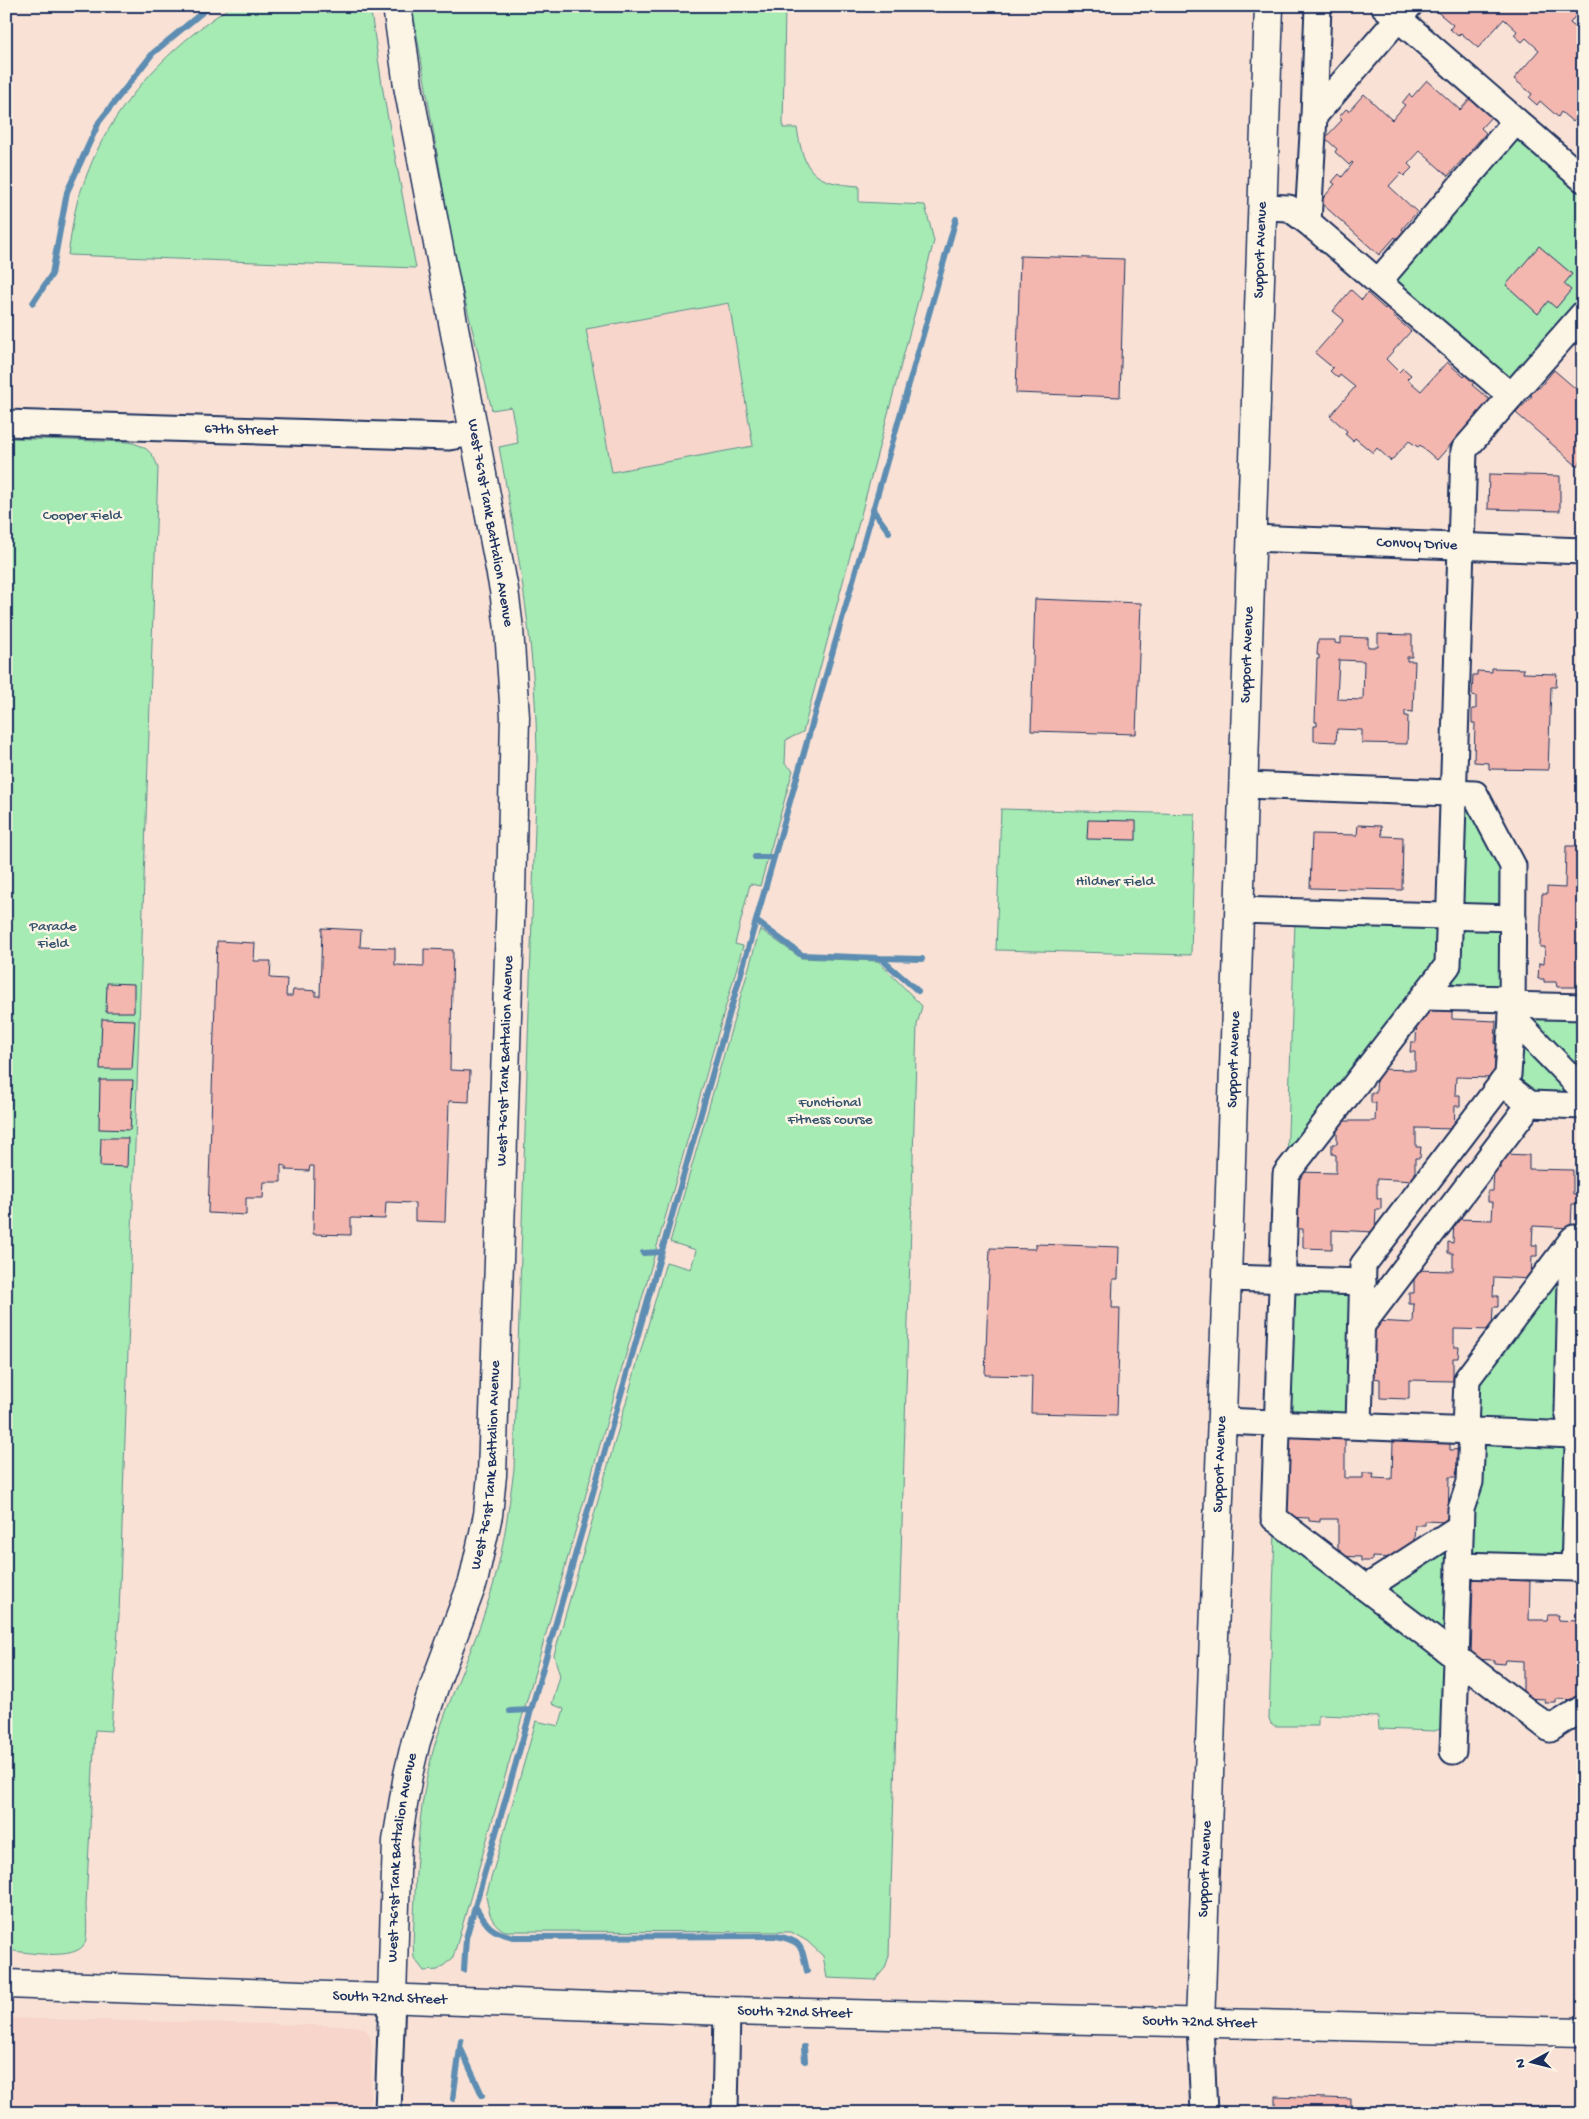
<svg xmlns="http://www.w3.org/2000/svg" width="1589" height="2119" font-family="'Gochi Hand',sans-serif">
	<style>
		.built { fill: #f7d5ca }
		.green { fill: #a6eab4; stroke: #608c89; fill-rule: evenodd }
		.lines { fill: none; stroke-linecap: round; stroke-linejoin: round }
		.stream { stroke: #5d8db2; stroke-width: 6 }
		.building { fill: #f3b7af; stroke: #1b2f5e; fill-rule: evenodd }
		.street-casing { stroke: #1b2f5e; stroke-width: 29 }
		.secondary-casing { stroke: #1b2f5e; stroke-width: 31 }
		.street { stroke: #fcf5e5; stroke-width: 25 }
		.secondary { stroke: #fcf5e5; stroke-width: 28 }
		.labels { text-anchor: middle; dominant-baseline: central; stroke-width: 5; stroke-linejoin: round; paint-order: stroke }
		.street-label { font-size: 15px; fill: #1b2f5e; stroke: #fcf5e5 }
		.park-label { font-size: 15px; fill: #37546f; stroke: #fcf5e5 }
	</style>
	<rect width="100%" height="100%" fill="#f9e2d5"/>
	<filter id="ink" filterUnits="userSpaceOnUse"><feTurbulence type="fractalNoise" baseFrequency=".02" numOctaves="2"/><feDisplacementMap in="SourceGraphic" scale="10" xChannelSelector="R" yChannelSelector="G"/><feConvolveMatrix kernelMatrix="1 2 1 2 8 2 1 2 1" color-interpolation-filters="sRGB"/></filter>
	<g filter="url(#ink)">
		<!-- built -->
		<path class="built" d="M729,303L753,446L611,472L586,329Z
			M6,2018L355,2026L364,2028L369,2034L372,2044L370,2113H6Z"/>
		<!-- green -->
		<path class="green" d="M232,6H370L384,97L416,268L68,255C71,237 73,216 78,199C85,179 93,157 103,139C133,85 180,39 232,6Z
			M412,6H785L783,128H797C804,172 813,183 859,186V202L925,205L934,241L803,732L786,740L785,764L793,770L760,886L750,884L735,944L743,946L453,1958L438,1970L424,1971L414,1958L413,1943C416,1877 416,1809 435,1744C450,1695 474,1648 489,1599C503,1557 508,1512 514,1469L537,765C537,656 519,555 499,447L518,443L511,407L492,410L455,259ZM729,303L753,446L612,472L586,329Z
			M1517,139L1524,140L1583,188V304L1516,380L1499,379L1394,281Z
			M6,438L128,442C144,445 154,452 158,468L119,1615L111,1731L95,1730L86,1904C86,1913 88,1937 85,1943C76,1962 25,1952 6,1950Z
			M1461,808H1475L1507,867L1506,914L1474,913L1455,892Z
			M1001,809L1195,814L1191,955L996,950Z
			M1295,921H1425L1443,940V962L1287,1163Z
			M1474,923H1504L1503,983L1494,993L1462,992L1453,982L1454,941Z
			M760,929L801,958L878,961L922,1006L917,1025L889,1956L885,1968L875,1980L827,1978L823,1956L807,1941L791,1932L505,1931C490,1923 489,1912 486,1896L536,1721L559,1726L564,1709L552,1704L560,1676L554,1655L666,1262L691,1269L696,1250L670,1242Z
			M1523,1011L1583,1012V1080Z
			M1515,1041H1525L1574,1088L1563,1097H1534L1514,1082Z
			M1555,1272L1567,1282L1558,1424L1478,1423L1473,1381Z
			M1291,1290L1350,1291L1348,1412L1342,1417L1287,1414Z
			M1481,1441L1568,1442L1570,1543L1552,1562L1471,1559L1468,1509Z
			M1275,1530L1444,1656V1727L1435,1731L1379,1729L1378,1717L1318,1715V1726H1275L1271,1723L1269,1719Z
			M1453,1537L1450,1640L1377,1589Z"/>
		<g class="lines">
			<!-- stream -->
			<path class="stream" d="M33,303L52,274L67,192L99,122L153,53L210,6
				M873,510L889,532
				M755,857H774
				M756,921L802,955L880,958L918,991
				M880,958L922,959
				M643,1253L661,1252
				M510,1711L531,1710
				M475,1906C487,1926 490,1932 514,1937L776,1936C803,1941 801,1946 807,1971
				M464,1970L466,1938L956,219
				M804,2047L805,2061
				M461,2049L482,2095
				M453,2099L461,2041"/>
		</g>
		<!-- building -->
		<path class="building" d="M1439,6H1583L1570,23L1583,33V88L1580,91L1583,94V110L1573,122L1561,112L1558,117L1540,101L1537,105L1529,98L1532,94L1514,79L1539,50L1526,38L1522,42L1514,35L1517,31L1504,19L1478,48L1461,33L1458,36L1450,29L1453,25L1435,10Z
			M1427,80L1460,110L1470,99L1491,117L1481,128L1486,133L1471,150L1474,154L1467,162L1463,159L1448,176L1420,151L1408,164L1412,168L1404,176L1401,173L1389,186L1417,212L1402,229L1405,233L1398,241L1395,237L1379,255L1320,202L1335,184L1332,182L1339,174L1342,177L1353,163L1352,162L1349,165L1335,152L1337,149L1325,138L1342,120L1339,117L1346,109L1349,111L1364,94L1392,120L1405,105L1402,103L1409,94L1412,97Z
			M1539,246L1572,274L1564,284L1571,290L1556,308L1548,301L1538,314L1506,285Z
			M1020,256L1124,259L1120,397L1016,393Z
			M1351,290L1362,300L1367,293L1385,309L1388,305L1396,312L1393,316L1411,331L1386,359L1399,372L1403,368L1411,375L1407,379L1421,391L1447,362L1464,377L1467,374L1475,381L1472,385L1490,400L1437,460L1420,445L1418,447L1409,441L1391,461L1377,448L1373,453L1355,438L1353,441L1345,434L1347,431L1330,416L1355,387L1340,375L1338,378L1330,371L1333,368L1315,353L1344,320L1333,311Z
			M1554,370L1583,395V459L1577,466L1516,413L1532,396L1528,393L1535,385L1539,388Z
			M1489,474L1560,476V511L1488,509Z
			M1035,599L1141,603L1136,734L1031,731Z
			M1378,634L1412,635V657H1407V661H1415L1413,712L1405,711V716H1408L1407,744L1362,743V730L1337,729L1336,742L1314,741V726H1317V722H1315L1317,659H1319V655H1317L1318,640H1335V643L1341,644V637L1368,638V647H1378ZM1339,660L1364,661L1363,700L1337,699Z
			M1492,668L1524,669L1523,673L1557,674L1556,687H1551L1548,770L1489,769V763L1474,762L1475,723H1472V709H1476V696L1472,695L1473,675H1477V671L1492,672Z
			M1088,820L1136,821V840L1087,839Z
			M1358,825L1381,826L1382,836L1403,837L1402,890L1310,888L1312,834L1357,835Z
			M1566,846H1583V983L1578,982V987H1557L1556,982H1544V979H1538L1539,963L1544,964L1545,947H1540L1542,894H1547V887L1565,888Z
			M322,928L361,930L360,947L395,948V965L424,966V949L453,950L450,1070L470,1071L469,1102L449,1101L445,1222L415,1221V1203L386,1202L385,1219L351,1218V1235L313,1234L314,1166H310L309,1171L286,1170V1166L281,1165V1182H264L263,1198H246V1215L208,1213L217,941L255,943L254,961H271L270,978L287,979L286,996H292L293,990H304L316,991V996H320Z
			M107,983L134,984V1012H106Z
			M1424,1005L1452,1006V1019L1496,1021L1495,1044H1500V1055H1495L1494,1078L1456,1077L1455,1095H1460V1106H1455L1454,1129L1416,1128V1147H1421L1420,1158H1415V1181L1377,1179V1198H1381V1209H1376L1375,1232L1332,1230V1249L1303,1248V1229H1296L1298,1172L1336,1173V1155L1332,1154V1144H1337V1121H1375L1376,1103H1371V1093H1376L1377,1069L1415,1070V1052H1410L1411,1042H1416L1417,1019L1424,1018Z
			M102,1019L135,1020L132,1069H100Z
			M100,1080H133L130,1130L99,1129Z
			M101,1138H128L127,1167L100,1166Z
			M1502,1154L1529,1155V1169L1573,1170V1194H1577V1204H1572L1571,1228L1533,1226L1532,1245H1537V1256H1532L1531,1279L1494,1277L1493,1296H1498V1307H1493L1492,1330L1454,1329V1347H1459L1458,1358H1453V1381L1409,1380V1399L1380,1398V1379L1373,1378L1374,1355H1369V1344L1374,1345L1375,1321L1413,1323L1414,1304H1409V1293H1414V1270L1453,1271V1253H1448V1242L1453,1243L1454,1219L1492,1220L1493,1202H1488V1191H1493L1494,1168H1501Z
			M1036,1244L1119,1247L1118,1279H1113L1112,1308H1120L1117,1415L1031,1413L1032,1376L985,1375L990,1248L1036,1249Z
			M1312,1433L1322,1434V1438L1345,1439V1478H1363V1473H1374L1373,1478L1392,1479L1393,1441H1416V1437H1427V1442L1450,1443V1450L1465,1449L1464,1477H1449L1448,1522L1425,1521V1525H1415L1413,1553L1395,1552V1558L1372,1557V1561H1361V1557L1338,1556V1519H1320V1522L1309,1521V1518L1286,1517L1288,1437L1312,1438Z
			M1496,1575L1507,1576V1580L1530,1581L1529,1620H1547L1548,1615H1559L1558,1620L1577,1621V1583H1583V1694H1580V1700L1556,1699V1703H1545L1546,1699L1523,1698V1661L1505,1660L1504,1664L1494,1663V1660L1471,1659L1473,1579L1496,1580Z
			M1275,2096L1351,2099V2113H1275Z
			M1525,2106L1583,2107V2113H1524Z"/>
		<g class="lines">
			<!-- street casing -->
			<g class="street-casing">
				<g id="street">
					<path d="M1384,6L1583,179"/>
					<path d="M1409,6L1314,116L1308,222L1511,396L1583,314"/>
					<path d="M1314,116L1318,6"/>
					<path d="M1262,207L1289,208L1308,222"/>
					<path d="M1378,282L1516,121"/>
					<path d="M1511,396L1464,450L1448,965L1286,1174L1274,1518L1550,1729L1583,1708"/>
					<path id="s1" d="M6,423L449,437L474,433"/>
					<path id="s2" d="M1251,538L1583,551"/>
					<path d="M1244,785L1475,794L1513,866L1512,1017L1583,1090"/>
					<path d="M1239,910L1513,918"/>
					<path d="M1424,997L1512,999"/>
					<path d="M1512,1005L1583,1007"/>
					<path d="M1512,1017L1508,1075L1502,1083L1530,1104L1583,1106"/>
					<path d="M1227,1278L1363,1282"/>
					<path d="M1362,1325L1530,1104"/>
					<path d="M1222,1421L1573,1435L1578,1446L1574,1568H1583"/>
					<path d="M1359,1426L1363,1265L1502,1083"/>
					<path d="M1465,1430L1467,1379L1572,1240"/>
					<path d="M1573,1435L1568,1411L1572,1240L1574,1238"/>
					<path d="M1459,1565L1574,1568"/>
					<path d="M1366,1588L1460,1527"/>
					<path d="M1453,1751L1461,1509L1470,1482L1472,1431"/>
					<path d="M1200,2023L1204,2113"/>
					<path d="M388,2113L392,1997"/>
					<path d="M725,2113L727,2011"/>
				</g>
			</g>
			<!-- secondary casing -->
			<g class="secondary-casing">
				<g id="secondary">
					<path id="s3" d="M6,1984L727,2011L1583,2032"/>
					<path id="s4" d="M392,1997L397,1841L408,1775L416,1741L435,1684L473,1582L488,1515L492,1475L511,893L515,717L509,629L504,590L408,86L397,6"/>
					<path id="s5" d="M1200,2023L1229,1220L1269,6"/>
				</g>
			</g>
			<!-- street -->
			<use href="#street" class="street"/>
			<!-- secondary -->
			<use href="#secondary" class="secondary"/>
		</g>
	</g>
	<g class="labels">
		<!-- street labels -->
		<g class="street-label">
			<text stroke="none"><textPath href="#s5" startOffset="1774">Support Avenue</textPath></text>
			<text stroke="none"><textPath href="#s1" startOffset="235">67th Street</textPath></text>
			<text transform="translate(490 523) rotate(80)">West 761st Tank Battalion Avenue</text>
			<text stroke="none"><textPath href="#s2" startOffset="166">Convoy Drive</textPath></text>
			<text stroke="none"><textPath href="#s5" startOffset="1369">Support Avenue</textPath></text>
			<text stroke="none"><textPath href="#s5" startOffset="964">Support Avenue</textPath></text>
			<text stroke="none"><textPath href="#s4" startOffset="950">West 761st Tank Battalion Avenue</textPath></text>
			<text stroke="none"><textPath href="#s5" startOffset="559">Support Avenue</textPath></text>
			<text stroke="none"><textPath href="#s4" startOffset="545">West 761st Tank Battalion Avenue</textPath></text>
			<text stroke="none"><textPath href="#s4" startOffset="140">West 761st Tank Battalion Avenue</textPath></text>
			<text stroke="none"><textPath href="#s5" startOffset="154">Support Avenue</textPath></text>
			<text stroke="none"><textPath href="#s3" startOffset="384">South 72nd Street</textPath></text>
			<text stroke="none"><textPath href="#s3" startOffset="789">South 72nd Street</textPath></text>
			<text stroke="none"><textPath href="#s3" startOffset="1194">South 72nd Street</textPath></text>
		</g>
		<!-- park labels -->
		<g class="park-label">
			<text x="82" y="516">Cooper Field</text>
			<text x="1115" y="882">Hildner Field</text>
			<text x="53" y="927">Parade<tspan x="53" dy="17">Field</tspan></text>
			<text x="830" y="1103">Functional<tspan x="830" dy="17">Fitness course</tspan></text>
		</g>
	</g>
	<!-- margin -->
	<rect width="1589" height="2119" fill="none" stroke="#fcf5e5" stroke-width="25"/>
	<rect x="12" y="12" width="1564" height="2094" fill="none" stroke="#1b2f5e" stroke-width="2" filter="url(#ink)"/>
	<!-- north arrow -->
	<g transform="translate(1532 2062) rotate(263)" stroke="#fcf5e5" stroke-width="4" paint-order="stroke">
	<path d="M0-4L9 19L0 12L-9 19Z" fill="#1b2f5e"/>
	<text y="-8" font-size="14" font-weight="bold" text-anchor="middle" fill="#1b2f5e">N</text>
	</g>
</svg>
